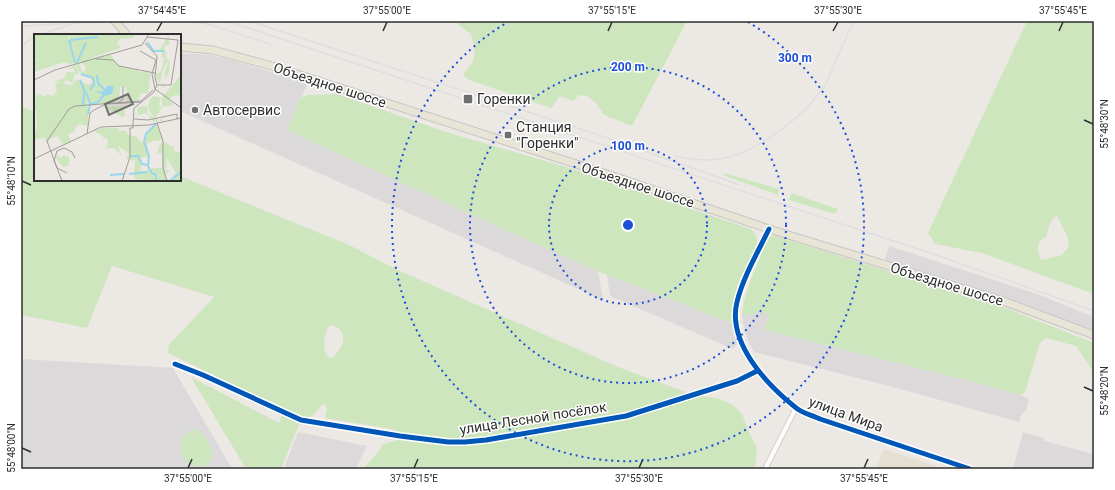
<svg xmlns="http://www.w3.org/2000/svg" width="1115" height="490" font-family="Roboto,sans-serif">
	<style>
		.industrial { fill: #dcd9db }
		.education { fill: #e6e0d3 }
		.green { fill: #cee6be; fill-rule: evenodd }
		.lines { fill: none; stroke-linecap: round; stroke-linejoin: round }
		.minor-casing { stroke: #c5c4c5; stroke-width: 6 }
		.primary-casing { stroke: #c6c5c4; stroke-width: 9 }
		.minor { stroke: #fcfcfb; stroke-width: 4.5 }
		.primary { stroke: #e8e4d6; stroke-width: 7 }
		.rail { stroke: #dfdfe1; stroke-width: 1.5 }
		.cycleway-casing { stroke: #fff; stroke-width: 8 }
		.cycleway { stroke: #0057b8; stroke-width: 5 }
		.ticks { fill: none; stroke: #2e2e2e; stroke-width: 1.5 }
		.ring { fill: none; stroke: #1d4ed8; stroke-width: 2; stroke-dasharray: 2 4 }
		.poi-dot { fill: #706f6e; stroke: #fff; stroke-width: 1.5 }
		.labels { text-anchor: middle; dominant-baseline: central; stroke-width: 3; stroke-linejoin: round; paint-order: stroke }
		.street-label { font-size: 14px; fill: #2e2e2e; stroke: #fff }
		.poi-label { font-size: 14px; fill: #2e2e2e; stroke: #fff; text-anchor: start }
		.inset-river { fill: none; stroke: #99d6ec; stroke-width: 2 }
		.inset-road { fill: none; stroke: #a09e9b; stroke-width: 1 }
		.view { fill: #706f6e; fill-opacity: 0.15; stroke: #706f6e; stroke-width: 2 }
		.inset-edge { fill: none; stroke: #2e2e2e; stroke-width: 2 }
		.centre { fill: #1d4ed8; stroke: #fff; stroke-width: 2 }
		.ring-label { font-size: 12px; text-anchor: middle; font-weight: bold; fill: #1d4ed8; stroke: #fff; stroke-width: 3; stroke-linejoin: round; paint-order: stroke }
		.neatline { fill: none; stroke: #2e2e2e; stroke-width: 1.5 }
		.ticks-label { font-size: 10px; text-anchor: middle; fill: #2e2e2e }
	</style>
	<rect width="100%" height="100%" fill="#ece8e4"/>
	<!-- industrial -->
	<path class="industrial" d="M180,53L211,55L232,60L308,83L288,127L289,131L492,224L598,271L603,300L180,111Z
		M889,246L1040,295L1094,317V330L984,291L885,260Z
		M607,275L732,323L739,342L733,349L610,296Z
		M758,311L769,313L765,330L974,382L1021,395L1029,399L1026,410L1022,414L1019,422L893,387L754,352L749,343L744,328L742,315H753Z
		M21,359L173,368L232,469H21Z
		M298,432L367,446L356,469H290L285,466Z
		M1023,432L1044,438V441L1094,454V469H1013Z"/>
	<!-- education -->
	<path class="education" d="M884,449L937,466L936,469H876Z"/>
	<!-- green -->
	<path class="green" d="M457,21H687L632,126L604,115L596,103L587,96L579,95L573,101L560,96L551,108L469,80L463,75L473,62L475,49L471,34L460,26Z
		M1027,21H1094V294L982,253L935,244L928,233ZM1057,216L1068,238L1069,246L1062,255L1041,260C1038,251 1035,242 1046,237L1049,226L1054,217Z
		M337,94L446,132L573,169L751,229C754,232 757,235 757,240C757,252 746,266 741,277C735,292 733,308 732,323L602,273L492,224L289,131L288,127L300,98L308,95Z
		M21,106L35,112V180H180V176L349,245L400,271L618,367L691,394L720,399L733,405L742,414L748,430L757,448L755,469H363L378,452L383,444L395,441L400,436V433L392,429L325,418L327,408L325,404L321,406L312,416L302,418L301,420L282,466L285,469H246L191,377L279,423L284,409L168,353L169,345L214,297L112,266L87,328L21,315ZM331,325C342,327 346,338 341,347C339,351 335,354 333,358L328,357C322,350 323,331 331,325Z
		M724,173L779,189L778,195L723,175Z
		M791,193L838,209L835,214L789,200Z
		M775,236L1001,306L1094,343V373L1076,346L1046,338L1040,343L1025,392L1021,395L974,382L765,330L769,314L758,311L753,315H742C744,293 753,275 761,255C764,249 765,243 769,237Z
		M194,429L199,430C239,471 177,479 180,445C181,436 186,432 194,429Z"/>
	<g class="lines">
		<!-- minor casing -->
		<g class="minor-casing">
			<path id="minor" d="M769,229C758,252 743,277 737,302C727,342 766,384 795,407C801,413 812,415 820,419L970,469
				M175,364L203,375L301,420L400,436L448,442H465L486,440L626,416L737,381L757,371
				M765,469L796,408"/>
		</g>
		<!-- primary casing -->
		<g class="primary-casing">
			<path id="primary" d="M115,21L127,35
				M180,47L213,50L272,66L595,170L769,229L1003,301L1094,335"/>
		</g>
		<!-- minor -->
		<use href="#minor" class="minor"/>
		<!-- primary -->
		<use href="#primary" class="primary"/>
		<!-- rail -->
		<path class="rail" d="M192,21L215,26L273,45
			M227,21L939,256L1094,311
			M249,21L599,135L740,185
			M21,26L62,24
			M40,35L74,23L110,21
			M21,46L35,37
			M675,156C689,159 705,162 720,159C757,153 805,116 825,85C829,78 832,70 835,63C841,49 847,35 854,21"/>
		<!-- cycleway casing -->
		<g class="cycleway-casing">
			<path id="cycleway" d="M769,229C758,252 743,277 737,302C727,342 766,384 795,407C801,413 812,415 820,419L970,469
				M175,364L203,375L301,420L400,436L448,442H465L486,440L626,416L737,381L757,371"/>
		</g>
		<!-- cycleway -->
		<use href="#cycleway" class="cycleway"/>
	</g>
	<!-- ticks -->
	<path class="ticks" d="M157,31L162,22M383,31L387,22M608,31L612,22M833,31L838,22M1059,31L1063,22M1084,120L1093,124M22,181L31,185M1084,387L1093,391M22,448L31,452M188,468L192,459M414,468L418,459M639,468L643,459M864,468L868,459"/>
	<!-- distance rings -->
	<g class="ring">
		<circle cx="628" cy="225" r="79"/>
		<circle cx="628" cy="225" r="158"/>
		<path d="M748 22A236 236 0 1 1 508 22"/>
	</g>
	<!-- markers -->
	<g class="poi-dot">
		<rect x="463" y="94" width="10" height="10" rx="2"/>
		<circle cx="195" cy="110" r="4"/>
		<rect x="504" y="131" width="8" height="8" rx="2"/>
	</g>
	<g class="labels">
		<!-- street labels -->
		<g class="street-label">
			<text transform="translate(330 85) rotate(18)">Объездное шоссе</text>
			<text transform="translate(638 185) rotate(18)">Объездное шоссе</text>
			<text transform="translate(947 284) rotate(17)">Объездное шоссе</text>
			<text transform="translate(846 414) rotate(20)">улица Мира</text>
			<text transform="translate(533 418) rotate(-9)">улица Лесной посёлок</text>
		</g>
		<!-- poi labels -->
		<g class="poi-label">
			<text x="477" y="99">Горенки</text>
			<text x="203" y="110">Автосервис</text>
			<text x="516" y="127">Станция<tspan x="516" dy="16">"Горенки"</tspan></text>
		</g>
	</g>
	<!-- overview -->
	<g transform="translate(34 34)">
		<rect width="147" height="147" fill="#ece8e4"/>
		<path d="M0,0H35V12L41,29L36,11V6H41L36,5V0H102L98,4L86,5L82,11L85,10L86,14L54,25L76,20L85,32L104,36L105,39L108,37L117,39L114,59H106L105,66H108L93,67L92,54L89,51L86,54L85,67L58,71L59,74L53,64L54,77L56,74L54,80V92L45,90L41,94V97L34,101L37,108L30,111L24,104L26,101L16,105L13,110L11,104L0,105L3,91L2,76H0L2,68L0,63V56L2,59L1,63L4,60L9,66L4,59L11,63L13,60L20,62V59H23L21,50L26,49L21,47L30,44V41L32,45V38H41L40,34L32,36L41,31L45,40H41L38,49L32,46L29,50L37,51L36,55L40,47L45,46H42H45L54,51L59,48L57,43L45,38L42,31L45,30L48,38L53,35L49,29L35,30L34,28L29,32L32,29L30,28L0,38V27H9L0,26ZM72,51L80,53V57L70,61L74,57L68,58ZM135,1V10L130,13L136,30L134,43L132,42L128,52L132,53L129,54L128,52L131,43L130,40L135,26L130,17L134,27L129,35L126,50L122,44L123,39H126L131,23L128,24V18L119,17L126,15ZM147,41V64L145,61L139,62L134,65L139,71L128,73V63ZM120,62L127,64L125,72L128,74L121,84L125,87L127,84L129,87L120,88L112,79L106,81L103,79L104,73L113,72L114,80L120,84L114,74L116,65ZM90,72L91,82L88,83L79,78L78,75L72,77V73ZM123,90L129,108L127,105L124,108L123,106L113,109L115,123L105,124L108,130L106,136L112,138L115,133V137L120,139L123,147L102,145L100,142L101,125L98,127L96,124L93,126L92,122L96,121L84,111L88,122L80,114H74L71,116L74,110L73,105L71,103L70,106L69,102L60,97L67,94H85L84,97H92L94,101L101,102L107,108H110L113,97ZM130,108L140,113V117L147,118V147H136L142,139L132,123L133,130L130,137L134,135L135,138L131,140L132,147H124V141L117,136V134H128V119H123L126,110ZM25,120L23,121L26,124L31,121L33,124L34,121L36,127L34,132L29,133L24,127L22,122Z" fill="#cee6be" fill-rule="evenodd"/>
		<path d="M74,51L80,53L78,60L71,62L61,57L68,58Z" fill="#99d6ec"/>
		<path class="inset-river" d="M35,6L41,29M36,6L64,3M113,8L120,17H130M43,28L52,9M47,40L59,44L60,50L56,56M63,41L64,49L70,55M46,46L51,58M52,58L56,70M49,71L50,58M54,80L56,70L64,68L70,61M122,90L112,100L110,108L115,122L114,132L118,139L122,141L123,147M96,122H104L108,130L114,131M95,140L113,138M76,141L90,140M136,147L147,138"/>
		<path class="inset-road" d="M113,3L144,6L137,51H123M111,9L123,22L121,43L123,51M106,17L122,26L118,40L121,55L146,73M62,25L79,26L85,32L121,39M0,46L21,36L108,11L115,0M85,68L89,65V52M100,85L114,86L143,80V85M123,89L129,107V134L133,147M99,90L100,74L120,58L123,51M53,100L56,79L60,76L72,70L108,68M0,125L67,93L115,91L147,84M33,139L23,134L20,127L23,117L30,114L38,118L41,124M28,147L13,107L35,75L41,72L107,67L119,56M88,147L96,123V94H99V90"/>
		<path class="view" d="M94,60L99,70L75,81L71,70Z"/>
		<rect width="147" height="147" class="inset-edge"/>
	</g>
	<circle cx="628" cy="225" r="6" class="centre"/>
	<g class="ring-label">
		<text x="795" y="62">300 m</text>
		<text x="628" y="71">200 m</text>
		<text x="628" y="150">100 m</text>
	</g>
	<!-- border -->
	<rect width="1115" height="490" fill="none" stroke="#ffffff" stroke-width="44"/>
	<rect x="22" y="22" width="1071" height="446" class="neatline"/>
	<g class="ticks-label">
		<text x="162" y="14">37°54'45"E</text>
		<text x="387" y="14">37°55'00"E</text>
		<text x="612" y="14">37°55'15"E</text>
		<text x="838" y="14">37°55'30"E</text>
		<text x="1063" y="14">37°55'45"E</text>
		<text transform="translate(1104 124) rotate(-90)" y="4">55°48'30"N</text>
		<text transform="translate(11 181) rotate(-90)" y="4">55°48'10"N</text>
		<text transform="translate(1104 391) rotate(-90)" y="4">55°48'20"N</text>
		<text transform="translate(11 448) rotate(-90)" y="4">55°48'00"N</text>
		<text x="188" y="482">37°55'00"E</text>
		<text x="414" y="482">37°55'15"E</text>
		<text x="639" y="482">37°55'30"E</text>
		<text x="864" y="482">37°55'45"E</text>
	</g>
</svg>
